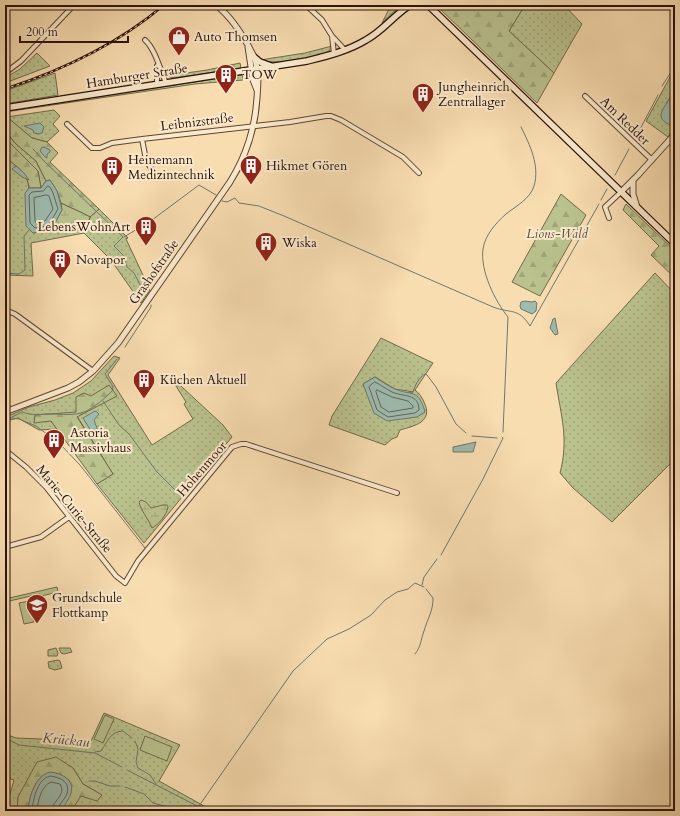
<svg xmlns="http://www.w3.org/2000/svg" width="680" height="816" font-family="Cardo,serif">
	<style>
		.grass { fill: url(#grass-dots); stroke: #726a4c; fill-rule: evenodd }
		.forest { fill: url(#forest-firs); stroke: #726a4c }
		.wetland { fill: url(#wetland-marsh); stroke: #726a4c }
		.green { fill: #bac28e; stroke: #726a4c }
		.water { fill: #9dbbae; stroke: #6f776c }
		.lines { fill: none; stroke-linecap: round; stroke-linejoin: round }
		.shore { stroke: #64665c; stroke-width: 1 }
		.stream { stroke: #6f776c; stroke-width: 1 }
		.minor-casing { stroke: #5e4533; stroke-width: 6 }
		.tertiary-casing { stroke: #5e4533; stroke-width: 7 }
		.secondary-casing { stroke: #2b1209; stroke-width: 8 }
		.minor { stroke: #fae9cc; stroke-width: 4 }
		.tertiary { stroke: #fae9cc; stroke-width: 5 }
		.secondary { stroke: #fae9cc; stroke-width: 5.5 }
		.rail-casing { stroke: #2b1209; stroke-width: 2.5 }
		.rail { stroke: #fae9cc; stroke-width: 1; stroke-dasharray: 3; stroke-linecap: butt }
		.labels { text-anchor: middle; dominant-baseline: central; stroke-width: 4; stroke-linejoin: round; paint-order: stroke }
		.poi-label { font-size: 13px; fill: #2b1209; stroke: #fae9cc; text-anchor: start }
		.street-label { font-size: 13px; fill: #2b1209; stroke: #fae9cc }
		.park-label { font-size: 13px; font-style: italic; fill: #5d5038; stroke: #fae9cc }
		.water-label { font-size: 14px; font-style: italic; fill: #534d43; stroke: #fae9cc }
	</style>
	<defs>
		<pattern id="grass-dots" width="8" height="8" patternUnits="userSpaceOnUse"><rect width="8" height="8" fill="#bac28e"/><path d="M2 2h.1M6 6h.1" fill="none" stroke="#a0a679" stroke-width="1.8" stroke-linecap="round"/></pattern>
		<pattern id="forest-firs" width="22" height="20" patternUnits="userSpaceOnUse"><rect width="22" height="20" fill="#bac28e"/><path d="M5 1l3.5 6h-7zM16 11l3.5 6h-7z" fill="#a0a679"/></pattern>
		<pattern id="wetland-marsh" width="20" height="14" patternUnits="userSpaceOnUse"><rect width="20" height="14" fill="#bac28e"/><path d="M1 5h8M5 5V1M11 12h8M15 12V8" fill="none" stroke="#a0a679"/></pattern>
	</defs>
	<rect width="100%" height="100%" fill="#f8ddb1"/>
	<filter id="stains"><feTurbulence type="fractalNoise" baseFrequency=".005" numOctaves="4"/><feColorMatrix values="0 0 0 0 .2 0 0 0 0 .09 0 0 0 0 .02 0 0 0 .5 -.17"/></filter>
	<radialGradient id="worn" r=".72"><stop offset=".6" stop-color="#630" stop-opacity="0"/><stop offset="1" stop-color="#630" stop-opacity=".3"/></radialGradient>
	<!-- grass -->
	<path class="grass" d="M391,5H401L382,23Z
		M525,5H564L582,24L554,73L509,31Z
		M332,46L328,52C312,59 277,65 260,60L305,53Z
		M37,53L50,66L5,83V78L20,69Z
		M240,63L241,68L174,78L166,76L207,70Z
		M675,68V91C672,93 669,100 666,103L674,121L675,119V126L668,137L646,121Z
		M55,73L58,95L5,104V91Z
		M242,75L243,80L195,84L5,112V110Z
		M54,110L60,116L53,124L59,131L47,142L32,138L7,117Z
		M5,130L15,143L36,161L46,181L41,188L38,171L5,138Z
		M5,157C16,166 28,173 29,188L26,193L33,233L88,223L90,217L99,209L128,238L126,239L150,290L141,303L111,260L84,233L31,243L33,276L5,275Z
		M655,273L675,294V459L612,522L573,488L560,473C569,439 561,416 556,383Z
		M381,338L433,363L415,390C419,393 422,397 424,402C434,422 414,426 400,430L397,437L392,439L385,445L329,425L332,416ZM375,377L395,389L413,392L368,396L363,384Z
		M114,356L120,358L108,375L152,445L193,419L184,404L186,402L169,375L223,425L232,437L144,543L97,484L113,474L77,416L116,396L109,386L91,397L76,412L51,421L57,429L39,430L18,418L10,420L6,417L29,407L55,400L73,393L91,381Z
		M56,648L58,653L57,656H48V650Z
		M59,648H70L72,652L64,654L61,653Z
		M58,660L60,661L62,668L55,670L49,668L48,662Z
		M104,713L180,745L159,781L213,811H120L102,807L100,811H71L81,795L97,800L102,795L83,784L73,768L18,797L17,811H5L14,780L5,777V734L16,738L91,741Z"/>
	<!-- forest -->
	<path class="forest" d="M436,5H525L509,31L554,73L537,103Z
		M5,117H7L32,138L47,142L58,153L50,162L99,209L90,217C80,211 70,208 61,203L57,191L50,180L46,181L36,161L15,143L5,130Z
		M5,138L38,171L41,188H29C28,173 16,166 5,157Z
		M561,194L586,215L540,296L512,282Z
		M626,204L675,251V278L651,255L659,246L623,210Z
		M109,385L117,396L77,417L113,474L97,484L51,421L34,423L35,415L76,412V397L84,393L91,396Z
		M56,757L73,768L83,784L102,795L97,801L81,796L71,811H59L64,807L69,780C65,777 62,776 58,774C37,767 29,796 28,811H17L18,797L37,762Z"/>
	<!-- wetland -->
	<path class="wetland" d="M61,203C70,208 80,211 90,217L88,223L51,230L62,210Z
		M141,500L146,502L151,508L163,505H167L168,507C166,516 159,524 152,528C148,518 141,511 139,502Z"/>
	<!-- green -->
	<path class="green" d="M57,587L58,592L41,596L40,594L5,602V599Z
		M29,601L34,622L24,624L19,603Z
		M105,715L114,719L103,743L94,739Z
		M145,736L172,747L167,761L140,750Z"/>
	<!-- water -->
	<path class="water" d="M675,91V119L670,125C650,116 669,105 673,92Z
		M40,123L44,127L42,133L38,134L34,133L33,130L24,126Z
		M42,147H44L50,150V152L47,154V158L45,157L40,151Z
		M16,166L24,173L29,180L22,177L12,169Z
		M50,180L57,191L62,210L51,230L33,233L26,226L25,193L29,188H41L46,181Z
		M525,301L532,302L535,301L537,303L536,311L532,314L521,309L520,306L521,302Z
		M555,318L558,334L555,335L550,328L553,319Z
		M375,377C381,381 388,386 395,389C412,396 418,388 425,412L417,417L387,421L374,413L363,384Z
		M95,411L97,412L99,414L94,420L98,431L96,439L83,418Z
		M476,442L473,452H453V447Z
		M50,772C66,774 78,783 68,800C66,803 64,807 60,810C55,813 35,811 28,811C29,797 35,776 50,772Z"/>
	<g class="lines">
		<!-- shore -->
		<path class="shore" d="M48,186L50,187L53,193L58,209L48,226L35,228L30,223L29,195L32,192L43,191Z
			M47,195L49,196L53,209L45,221L36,223L35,221L34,198Z
			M375,382C381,385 386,389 392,392C403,397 419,393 419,410L415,413L388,417L377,410L369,387Z
			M377,390L392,397L408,401L413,406V408L389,412L381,407L376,392Z
			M32,811C33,800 37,779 50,776C57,777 64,779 67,785C71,797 58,802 57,811
			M37,811C38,801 41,786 51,782L60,784C67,795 52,801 51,811"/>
		<!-- stream -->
		<path class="stream" d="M662,86L675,66
			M637,135L658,95
			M33,149L44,161L123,237L114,246L123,255L127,267L134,273L145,294
			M615,175L629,149
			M601,200L607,189
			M222,201L227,202L235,198L239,203L259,206L284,216L493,307C511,314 518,307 530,326L599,204
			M124,237L152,220L199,185L216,195
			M5,273L19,274L25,270L24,236L30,229
			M125,347L151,307V305
			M413,392C415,386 418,378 425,374L427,375L436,387L456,424L466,433
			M103,401L119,425L129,434L157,472L182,497
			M6,417L19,419L36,426L59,443L80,465L145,548
			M12,417L22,412C33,416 39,414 50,414C59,414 68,415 76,414C89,413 104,399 113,390L112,385L105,374L117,359
			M503,432L508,317C495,301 480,271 483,249C485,235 496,223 506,214C516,206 530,199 534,186C540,166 530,145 521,127
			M472,436L497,438
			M441,555L483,479L503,438L502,437
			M422,585L424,577L437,559
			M415,654C421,647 421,639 424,631C428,617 433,612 433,598L426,589
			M5,738L19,745L95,753L122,767
			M135,741L138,749L136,762L138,768L150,775L156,784
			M95,752L101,751C107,742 111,731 123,731L132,738
			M127,770L207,811
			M89,781H95L110,786H120
			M125,787L144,794L153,803L168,807L174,811
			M199,806L293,671L327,639L349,629L371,615L385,600L397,592L408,589L415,583L424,587"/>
		<!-- minor casing -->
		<g class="minor-casing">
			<path id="minor" d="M306,5L322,20L332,36L345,50
				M332,36L334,54
				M145,40C155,49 160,69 166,83
				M5,73L21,61L74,5
				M157,84V66
				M585,96L652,160
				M67,124L92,148H100L112,143L142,139L290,122L326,116H331L341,120L403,157L419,173
				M142,139L146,160L152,170
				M609,218L605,207L621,192
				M5,310L15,314L93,371
				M5,450L26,467L46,487L116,576L125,583L138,561L232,447L241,444H246L397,493
				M5,547L41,537L69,517"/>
		</g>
		<!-- tertiary casing -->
		<g class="tertiary-casing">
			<path id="tertiary" d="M248,47L253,80L257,90
				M633,180V194L637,207
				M621,192L638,175L675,134
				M5,412L68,388L79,382L93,371L118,343L230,182C247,155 255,129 257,98C258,84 259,72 255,59C253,54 250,50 248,45C239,30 230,16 216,5"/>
		</g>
		<!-- secondary casing -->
		<g class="secondary-casing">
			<path id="secondary" d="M428,5L675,244
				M254,57L260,62L271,66
				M5,108L307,61C327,56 348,51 366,40C383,31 394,15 410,5"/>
		</g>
		<!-- minor -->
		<use href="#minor" class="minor"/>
		<!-- tertiary -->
		<use href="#tertiary" class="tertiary"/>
		<!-- secondary -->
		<use href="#secondary" class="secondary"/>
		<!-- rail casing -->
		<g class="rail-casing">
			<path id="rail" d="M5,89C63,70 118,44 164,5"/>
		</g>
		<!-- rail -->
		<use href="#rail" class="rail"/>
	</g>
	<!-- icons -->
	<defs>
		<g id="shop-pin" transform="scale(1.15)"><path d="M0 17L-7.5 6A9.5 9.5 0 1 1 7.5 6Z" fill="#8f2418" stroke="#fae9cc"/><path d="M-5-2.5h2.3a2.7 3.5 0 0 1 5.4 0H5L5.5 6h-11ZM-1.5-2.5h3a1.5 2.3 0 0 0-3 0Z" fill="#fff"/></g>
		<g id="building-pin" transform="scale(1.15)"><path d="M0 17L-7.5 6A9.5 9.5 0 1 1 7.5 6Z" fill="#8f2418" stroke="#fae9cc"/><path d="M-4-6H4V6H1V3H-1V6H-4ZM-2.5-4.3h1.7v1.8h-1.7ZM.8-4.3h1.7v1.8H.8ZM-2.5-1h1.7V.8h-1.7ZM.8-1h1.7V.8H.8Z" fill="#fff"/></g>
		<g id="school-pin" transform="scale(1.15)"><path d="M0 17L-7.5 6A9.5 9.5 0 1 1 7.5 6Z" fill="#8f2418" stroke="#fae9cc"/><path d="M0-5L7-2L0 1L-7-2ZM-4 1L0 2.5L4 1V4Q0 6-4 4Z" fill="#fff"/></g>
	</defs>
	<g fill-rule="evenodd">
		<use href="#shop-pin" x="179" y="37"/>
		<use href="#building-pin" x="226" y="75"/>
		<use href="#building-pin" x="423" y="94"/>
		<use href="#building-pin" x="251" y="166"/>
		<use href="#building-pin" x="112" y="167"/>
		<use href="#building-pin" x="146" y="227"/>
		<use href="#building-pin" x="266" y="243"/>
		<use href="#building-pin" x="60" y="260"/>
		<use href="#building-pin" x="144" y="380"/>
		<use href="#building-pin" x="54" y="440"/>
		<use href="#school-pin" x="37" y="605"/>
	</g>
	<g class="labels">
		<!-- poi labels -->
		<g class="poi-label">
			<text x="194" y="37">Auto Thomsen</text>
			<text x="242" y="75">TOW</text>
			<text x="438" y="87">Jungheinrich<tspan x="438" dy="15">Zentrallager</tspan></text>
			<text x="128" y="160">Heinemann<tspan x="128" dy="15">Medizintechnik</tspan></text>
			<text x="266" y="166">Hikmet Gören</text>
			<text x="130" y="227" text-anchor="end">LebensWohnArt</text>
			<text x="282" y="243">Wiska</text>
			<text x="76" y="260">Novapor</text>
			<text x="160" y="380">Küchen Aktuell</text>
			<text x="70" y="433">Astoria<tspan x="70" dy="15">Massivhaus</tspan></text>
			<text x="52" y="598">Grundschule<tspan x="52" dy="15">Flottkamp</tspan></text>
		</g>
		<!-- street labels -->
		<g class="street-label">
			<text transform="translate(137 76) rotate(-9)">Hamburger Straße</text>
			<text transform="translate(625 121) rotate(44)">Am Redder</text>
			<text transform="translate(197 122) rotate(-7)">Leibnizstraße</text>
			<text transform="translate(154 272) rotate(-55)">Grashofstraße</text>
			<text transform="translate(202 469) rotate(-49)">Hohenmoor</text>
			<text transform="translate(74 509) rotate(50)">Marie-Curie-Straße</text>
		</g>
		<!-- park labels -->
		<g class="park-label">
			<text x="557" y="234">Lions-Wald</text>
		</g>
		<!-- water labels -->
		<g class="water-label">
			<text transform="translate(66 740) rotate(6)">Krückau</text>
		</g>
	</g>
	<!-- margin -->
	<rect width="680" height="816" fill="none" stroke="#f8ddb1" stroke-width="20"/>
	<rect x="6" y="6" width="668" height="804" fill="none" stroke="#2b1209" stroke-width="2"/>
	<rect x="10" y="10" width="660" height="796" fill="none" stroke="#2b1209"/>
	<!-- scale -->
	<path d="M20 36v6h108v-6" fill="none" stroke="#2b1209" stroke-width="2"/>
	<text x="26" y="36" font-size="12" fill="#2b1209" stroke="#fae9cc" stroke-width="3" paint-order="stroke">200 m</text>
	<rect width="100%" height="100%" filter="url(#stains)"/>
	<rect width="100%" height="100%" fill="url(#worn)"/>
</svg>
